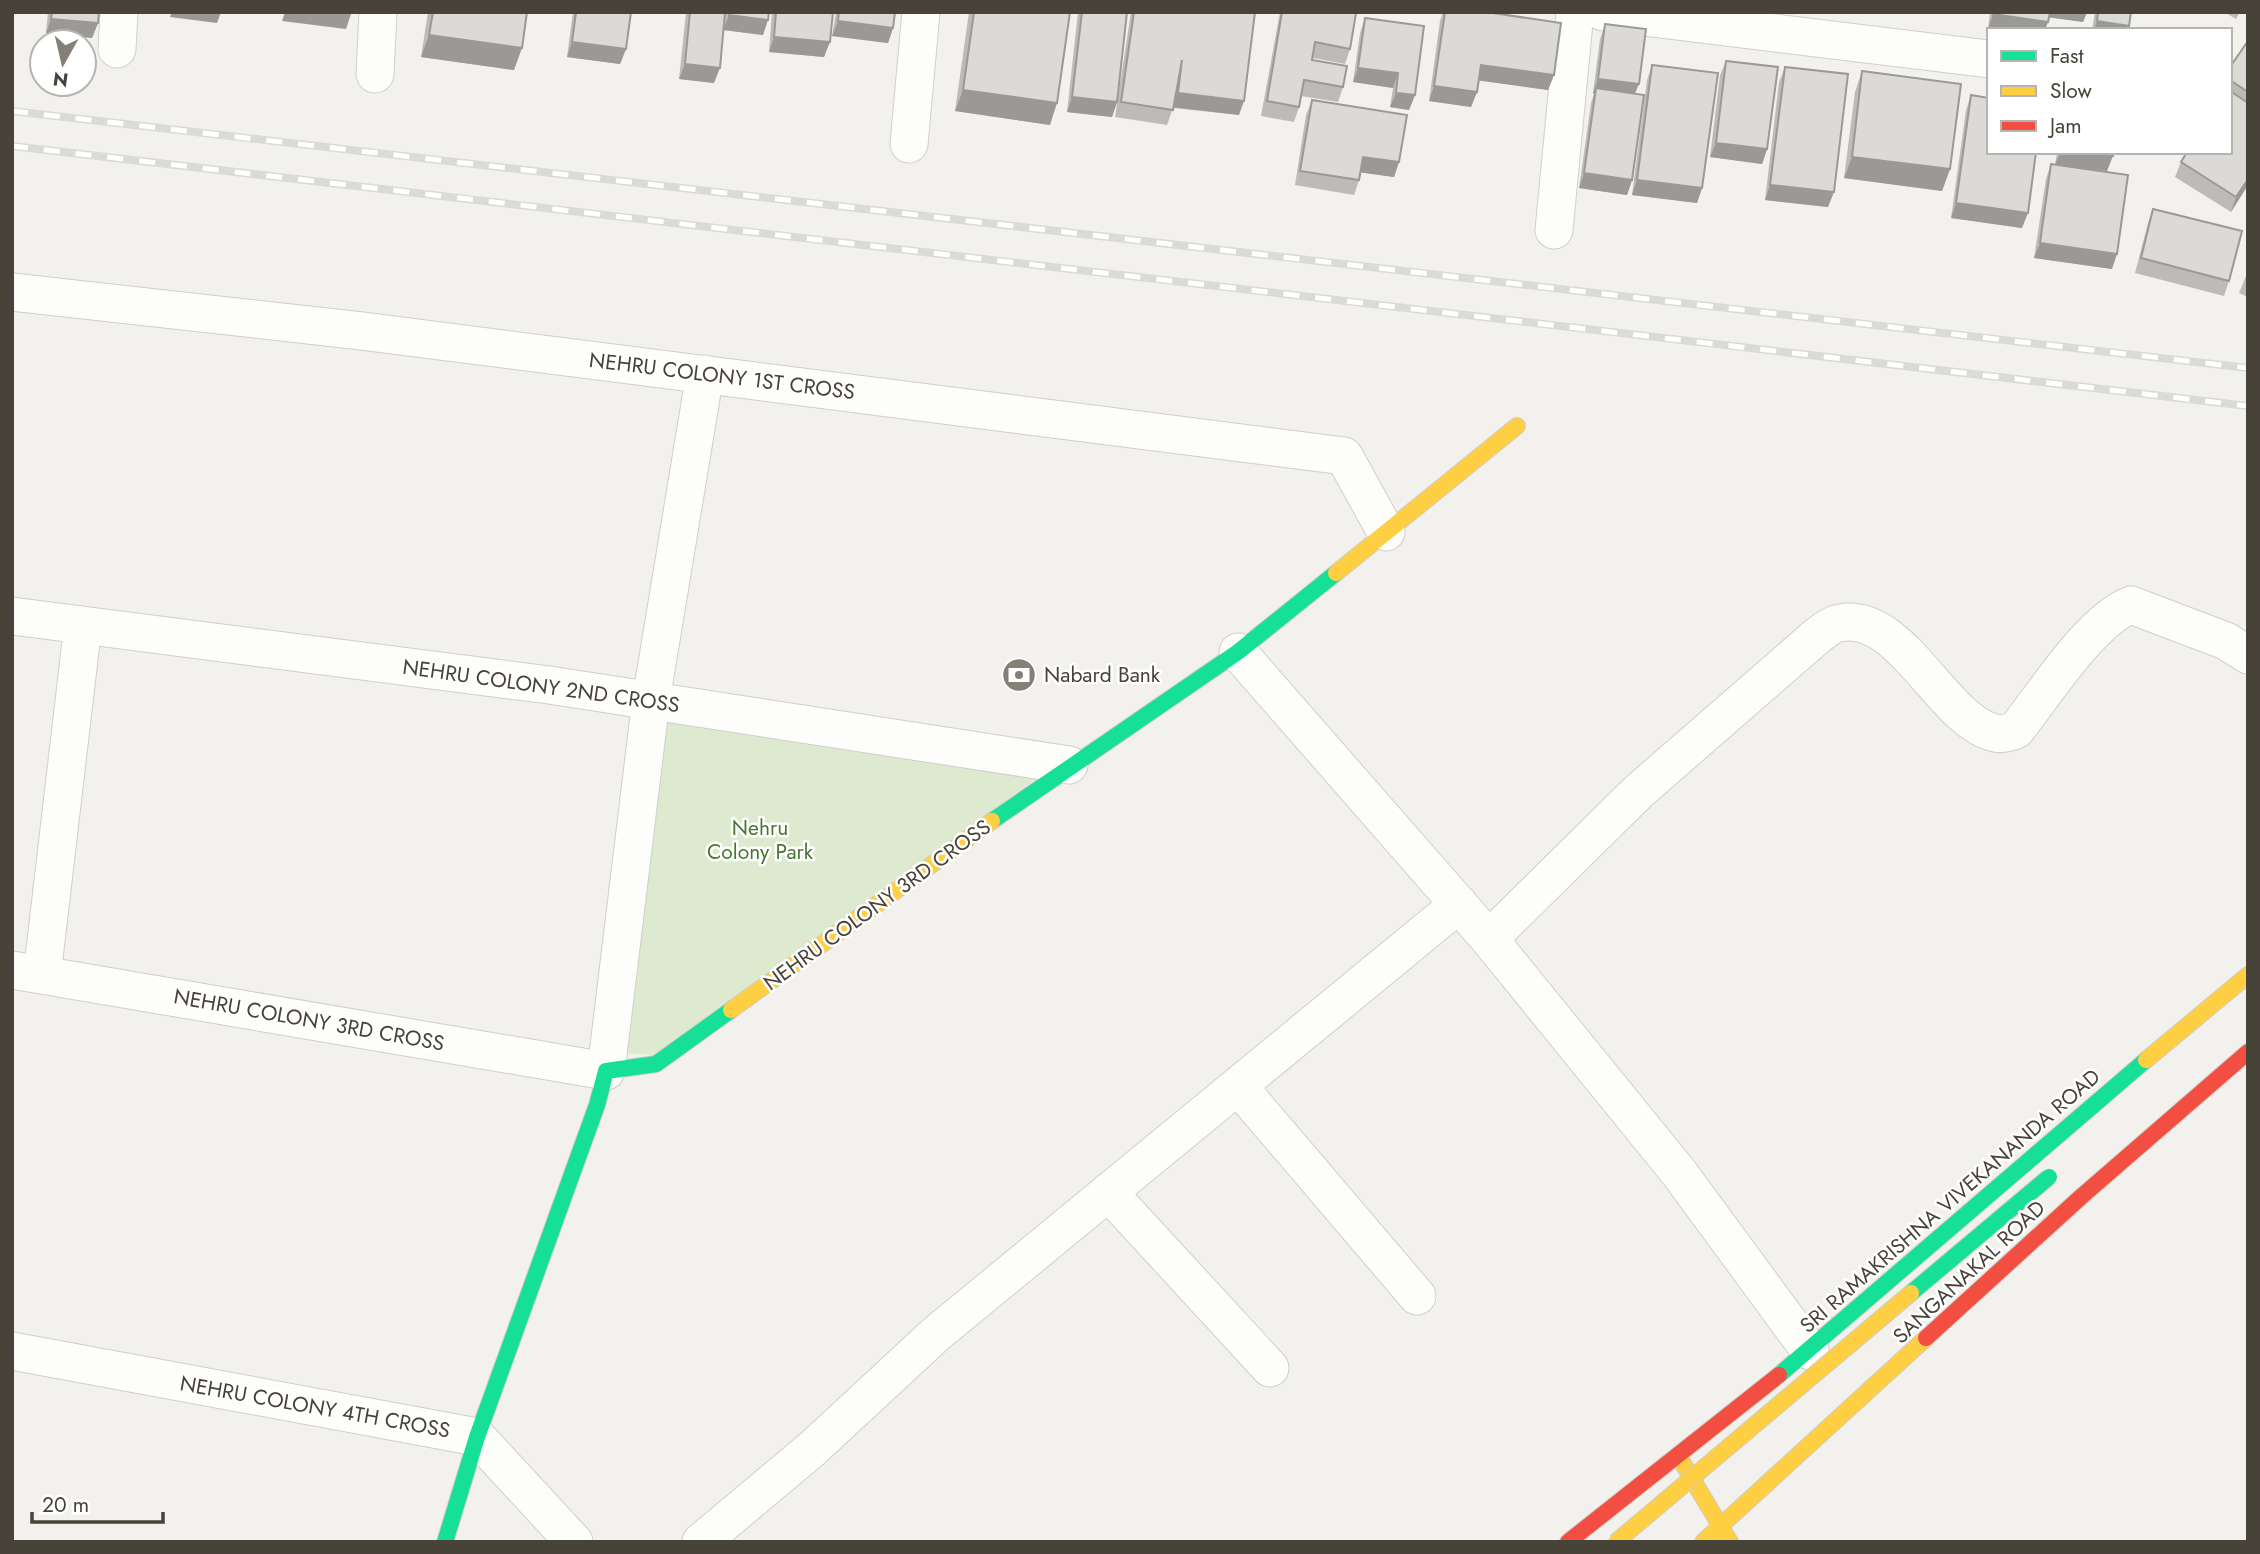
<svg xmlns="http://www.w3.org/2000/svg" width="2260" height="1554" font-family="Jost,sans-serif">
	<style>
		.park { fill: #deead0 }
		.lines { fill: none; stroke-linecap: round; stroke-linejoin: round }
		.street-casing { stroke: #d0cfcb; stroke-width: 39 }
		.fast-casing { stroke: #d0cec4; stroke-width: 18 }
		.slow-casing { stroke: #d0cec4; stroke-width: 18 }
		.jam-casing { stroke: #d0cec4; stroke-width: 18 }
		.street { stroke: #fdfdfc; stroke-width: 37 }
		.fast { stroke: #16e098; stroke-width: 16 }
		.slow { stroke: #ffcf43; stroke-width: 16 }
		.jam { stroke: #f24e42; stroke-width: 16 }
		.rail-casing { stroke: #dadad9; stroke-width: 8 }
		.rail { stroke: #fff; stroke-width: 5; stroke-dasharray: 16; stroke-linecap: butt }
		.fast-bridge-casing { stroke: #d0cec4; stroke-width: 18; stroke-linecap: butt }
		.slow-bridge-casing { stroke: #d0cec4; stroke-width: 18; stroke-linecap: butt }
		.fast-bridge { stroke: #16e098; stroke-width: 16 }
		.slow-bridge { stroke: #ffcf43; stroke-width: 16 }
		.wall { fill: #bdbbb8 }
		.shaded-wall { fill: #9a9996 }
		.building { fill: #dcdad6; stroke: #9a9996; stroke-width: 2 }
		.labels { text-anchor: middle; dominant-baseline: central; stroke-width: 5; stroke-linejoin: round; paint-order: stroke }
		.street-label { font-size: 21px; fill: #484339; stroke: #fff }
		.poi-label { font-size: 21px; fill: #484339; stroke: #fff; text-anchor: start }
		.park-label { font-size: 21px; fill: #487531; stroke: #fff }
	</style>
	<rect width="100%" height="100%" fill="#f2f1ed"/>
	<!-- park -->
	<path class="park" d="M660,708L1045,772L657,1055L618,1053Z"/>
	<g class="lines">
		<!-- street casing -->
		<g class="street-casing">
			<path id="street" d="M1603,12L1989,59
				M117,49L119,12
				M375,74L378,12
				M909,144L921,12
				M1554,230L1575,12
				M12,292L362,331L1344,456L1386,532
				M12,616L549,685L1069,765
				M1238,652L1489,939L1680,1174L1810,1351
				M1489,939L1638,792L1817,636C1824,631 1832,624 1840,623C1901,610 1942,721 1995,733C2002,735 2010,732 2016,730C2044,695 2091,620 2131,605L2226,641L2248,655
				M12,970L606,1071L651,700L705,374
				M42,975L83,625
				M1238,1086L1417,1296
				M1108,1192L1270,1368
				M12,1351L477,1437L574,1542
				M701,1542L812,1449L936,1334L1459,904"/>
		</g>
		<!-- fast casing -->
		<g class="fast-casing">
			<path id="fast" d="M992,821L1238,652L1336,573
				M1779,1375L2146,1060
				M445,1542L477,1437L597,1105L606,1071L656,1064L731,1010"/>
		</g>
		<!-- slow casing -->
		<g class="slow-casing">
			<path id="slow" d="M1336,573L1517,426
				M731,1010L992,821
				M2146,1060L2248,975
				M1679,1457L1730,1542
				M1703,1542L1926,1338"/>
		</g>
		<!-- jam casing -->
		<g class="jam-casing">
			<path id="jam" d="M1926,1338L2082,1196L2248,1052
				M1568,1542L1779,1375"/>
		</g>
		<!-- street -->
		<use href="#street" class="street"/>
		<!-- fast -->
		<use href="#fast" class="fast"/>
		<!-- slow -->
		<use href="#slow" class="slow"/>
		<!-- jam -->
		<use href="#jam" class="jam"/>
		<!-- rail casing -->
		<g class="rail-casing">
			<path id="rail" d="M12,111L2248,368
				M12,146L2248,406"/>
		</g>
		<!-- rail -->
		<use href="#rail" class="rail"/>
		<!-- fast-bridge casing -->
		<g class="fast-bridge-casing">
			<path id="fast-bridge" d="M1911,1293L2049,1177"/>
		</g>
		<!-- slow-bridge casing -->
		<g class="slow-bridge-casing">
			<path id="slow-bridge" d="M1616,1542L1911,1293"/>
		</g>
		<!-- fast-bridge -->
		<use href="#fast-bridge" class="fast-bridge"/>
		<!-- slow-bridge -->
		<use href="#slow-bridge" class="slow-bridge"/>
	</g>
	<!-- wall -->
	<path class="wall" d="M48,12H99L98,23L92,38L46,33Z
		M428,12H527L514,70L421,57Z
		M573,12H631L626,49L620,64L567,57Z
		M686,12H769L763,35L724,30L714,83L679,79Z
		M772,12H833L824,57L769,52Z
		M836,12H895L893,28L888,43L832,36Z
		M969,12H1070L1050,125L955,111Z
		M1078,12H1127L1117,102L1112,117L1067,112Z
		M1131,12H1255L1239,115L1173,108L1167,125L1115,117Z
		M1280,12H1351L1350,49L1345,64L1313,58L1312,60L1343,87L1338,102L1301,96L1299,107L1294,122L1261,116Z
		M1443,12H1486L1554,75L1548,90L1478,80L1477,92L1471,107L1429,101L1440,21Z
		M1990,12H2087L2083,22L2049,17L2045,30L1988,29Z
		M2095,12H2131L2128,30H2092Z
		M2224,12H2240L2236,19Z
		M1365,18L1415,95L1409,110L1390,107L1393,88L1353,82L1360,33Z
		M1605,24L1635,93L1632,180L1627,195L1579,188L1591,103L1594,94L1593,93L1600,39Z
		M2248,41V185L2231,212L2175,177L2181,162L2230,152V67Z
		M1726,61L1767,149L1762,164L1710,157L1720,75Z
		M1652,65L1702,188L1697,203L1632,195L1647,80Z
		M1785,67L1828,207L1765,200L1779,82Z
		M1862,71L1950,169L1942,191L1844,178L1855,92Z
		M1971,95L2022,228L1951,218L1966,110Z
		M1312,100L1399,162L1394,177L1360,172L1359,180L1354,195L1295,185L1306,115Z
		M2057,152H2113L2107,171L2063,166L2112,269L2034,258L2046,179L2051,164L2055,165Z
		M2153,209L2229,281L2224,296L2135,273L2148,223Z
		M2248,271V297L2239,293Z"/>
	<!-- shaded-wall -->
	<path class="shaded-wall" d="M172,12H221L217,23L170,17Z
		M285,12H338L351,14L346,29L282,21Z
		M2047,12H2087L2083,22L2046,17Z
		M1993,14L2048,22L2045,30L1988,29Z
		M729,15L768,20L763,35L723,30Z
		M51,19L98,23L92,38L46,33Z
		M838,21L893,28L888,43L832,36Z
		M2097,21L2129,26L2128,30H2094Z
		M429,35L522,48L514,70L421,57Z
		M774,37L830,42L824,57L769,52Z
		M572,42L626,49L620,64L567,57Z
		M685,64L720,68L714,83L679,79Z
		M1481,65L1554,75L1548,90L1475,80Z
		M1358,68L1398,73L1393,88L1353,82Z
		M1598,79L1639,84L1633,98L1596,88L1594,94L1593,93Z
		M1434,86L1477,92L1471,107L1429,101Z
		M963,90L1057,103L1050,125L955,111Z
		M1178,93L1244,101L1239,115L1172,107Z
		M1396,93L1415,95L1409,110L1390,107Z
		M1072,97L1117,102L1112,117L1067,112Z
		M1716,143L1767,149L1762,164L1710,157Z
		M2060,152H2079L2113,156L2107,171L2055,165Z
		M1363,157L1399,162L1394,177L1357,172Z
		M1852,157L1950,169L1942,191L1844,178Z
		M1584,173L1632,180L1627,195L1579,188Z
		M2248,179V185L2231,212L2236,197Z
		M1637,180L1702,188L1697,203L1632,195Z
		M1770,185L1834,192L1828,207L1765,200Z
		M1956,203L2028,213L2022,228L1951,218Z
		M2040,243L2117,254L2112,269L2034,258Z"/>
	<!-- building -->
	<path class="building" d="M52,12H99L98,23L51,19Z
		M433,12H527L522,48L429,35Z
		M576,12H631L626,49L572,42Z
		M690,12H725L720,68L685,64Z
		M729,12H769L768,20L729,15Z
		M776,12H833L830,42L774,37Z
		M839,12H895L893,28L838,21Z
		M974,12H1070L1057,103L963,90Z
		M1082,12H1127L1117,102L1072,97Z
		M1134,12H1255L1244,101L1178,93L1182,60L1173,110L1121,102Z
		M1282,12L1356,13L1350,49L1315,42L1312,60L1347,66L1343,87L1304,80L1299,107L1267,101Z
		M1445,12H1486L1561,23L1554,75L1481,65L1477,92L1434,86Z
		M1993,12H2050L2048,22L1993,14Z
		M2098,12H2131L2129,26L2097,21Z
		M1365,18L1424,26L1415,95L1396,93L1398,73L1358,68Z
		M1605,24L1646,29L1639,84L1598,79Z
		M2248,41V92L2230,80V67Z
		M1726,61L1778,67L1767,149L1716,143Z
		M1652,65L1718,73L1702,188L1637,180Z
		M1785,67L1848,74L1834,192L1770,185Z
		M1862,71L1961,84L1950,169L1852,157Z
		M1596,88L1644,95L1632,180L1584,173Z
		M2230,91L2248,103V179L2236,197L2181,162L2187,152H2230Z
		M1971,95L1989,98V152H2036L2028,213L1956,203Z
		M1312,100L1407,115L1399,162L1363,157L1359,180L1300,171Z
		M2079,152H2113V156Z
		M2051,164L2128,175L2117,254L2040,243Z
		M2153,209L2242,231L2229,281L2141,258Z"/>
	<!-- icons -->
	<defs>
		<g id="bank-disc" transform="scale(1.75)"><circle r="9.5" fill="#848078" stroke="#fff"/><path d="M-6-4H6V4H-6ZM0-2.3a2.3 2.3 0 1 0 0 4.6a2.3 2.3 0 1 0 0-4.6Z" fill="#fff"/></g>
	</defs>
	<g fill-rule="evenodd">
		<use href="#bank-disc" x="1019" y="675"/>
	</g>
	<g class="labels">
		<!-- street labels -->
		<g class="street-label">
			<text transform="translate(722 376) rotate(7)">NEHRU COLONY 1ST CROSS</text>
			<text transform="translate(541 686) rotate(8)">NEHRU COLONY 2ND CROSS</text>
			<text transform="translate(877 905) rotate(-36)">NEHRU COLONY 3RD CROSS</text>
			<text transform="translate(309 1020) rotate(10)">NEHRU COLONY 3RD CROSS</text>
			<text transform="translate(1950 1201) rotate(-41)">SRI RAMAKRISHNA VIVEKANANDA ROAD</text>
			<text transform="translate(1969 1272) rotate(-43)">SANGANAKAL ROAD</text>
			<text transform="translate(315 1407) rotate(10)">NEHRU COLONY 4TH CROSS</text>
		</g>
		<!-- poi labels -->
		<g class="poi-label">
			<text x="1044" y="675">Nabard Bank</text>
		</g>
		<!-- park labels -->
		<g class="park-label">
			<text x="760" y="828">Nehru<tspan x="760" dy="24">Colony Park</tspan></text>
		</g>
	</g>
	<!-- border -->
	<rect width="2260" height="1554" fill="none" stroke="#484339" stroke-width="28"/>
	<!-- legend -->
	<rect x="1987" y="28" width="245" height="126" fill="#ffffff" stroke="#b6b4b0" stroke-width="2"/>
	<rect x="2001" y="51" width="35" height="10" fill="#16e098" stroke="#b6b4b0" stroke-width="2"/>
	<text x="2050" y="63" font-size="21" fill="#484339">Fast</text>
	<rect x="2001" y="86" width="35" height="10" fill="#ffcf43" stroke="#b6b4b0" stroke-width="2"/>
	<text x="2050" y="98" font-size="21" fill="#484339">Slow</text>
	<rect x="2001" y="121" width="35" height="10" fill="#f24e42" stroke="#b6b4b0" stroke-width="2"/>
	<text x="2050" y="133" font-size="21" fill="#484339">Jam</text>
	<!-- north arrow -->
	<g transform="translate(63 63) rotate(188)"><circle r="33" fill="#ffffff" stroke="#b6b4b0" stroke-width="2"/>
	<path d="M0-5L12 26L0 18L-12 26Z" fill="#848078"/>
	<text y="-10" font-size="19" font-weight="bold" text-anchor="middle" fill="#484339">N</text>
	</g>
	<!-- scale -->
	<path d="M32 1512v10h131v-10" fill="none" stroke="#484339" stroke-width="3.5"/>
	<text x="42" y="1512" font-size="21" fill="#484339" stroke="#ffffff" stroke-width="5" paint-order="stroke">20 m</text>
</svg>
